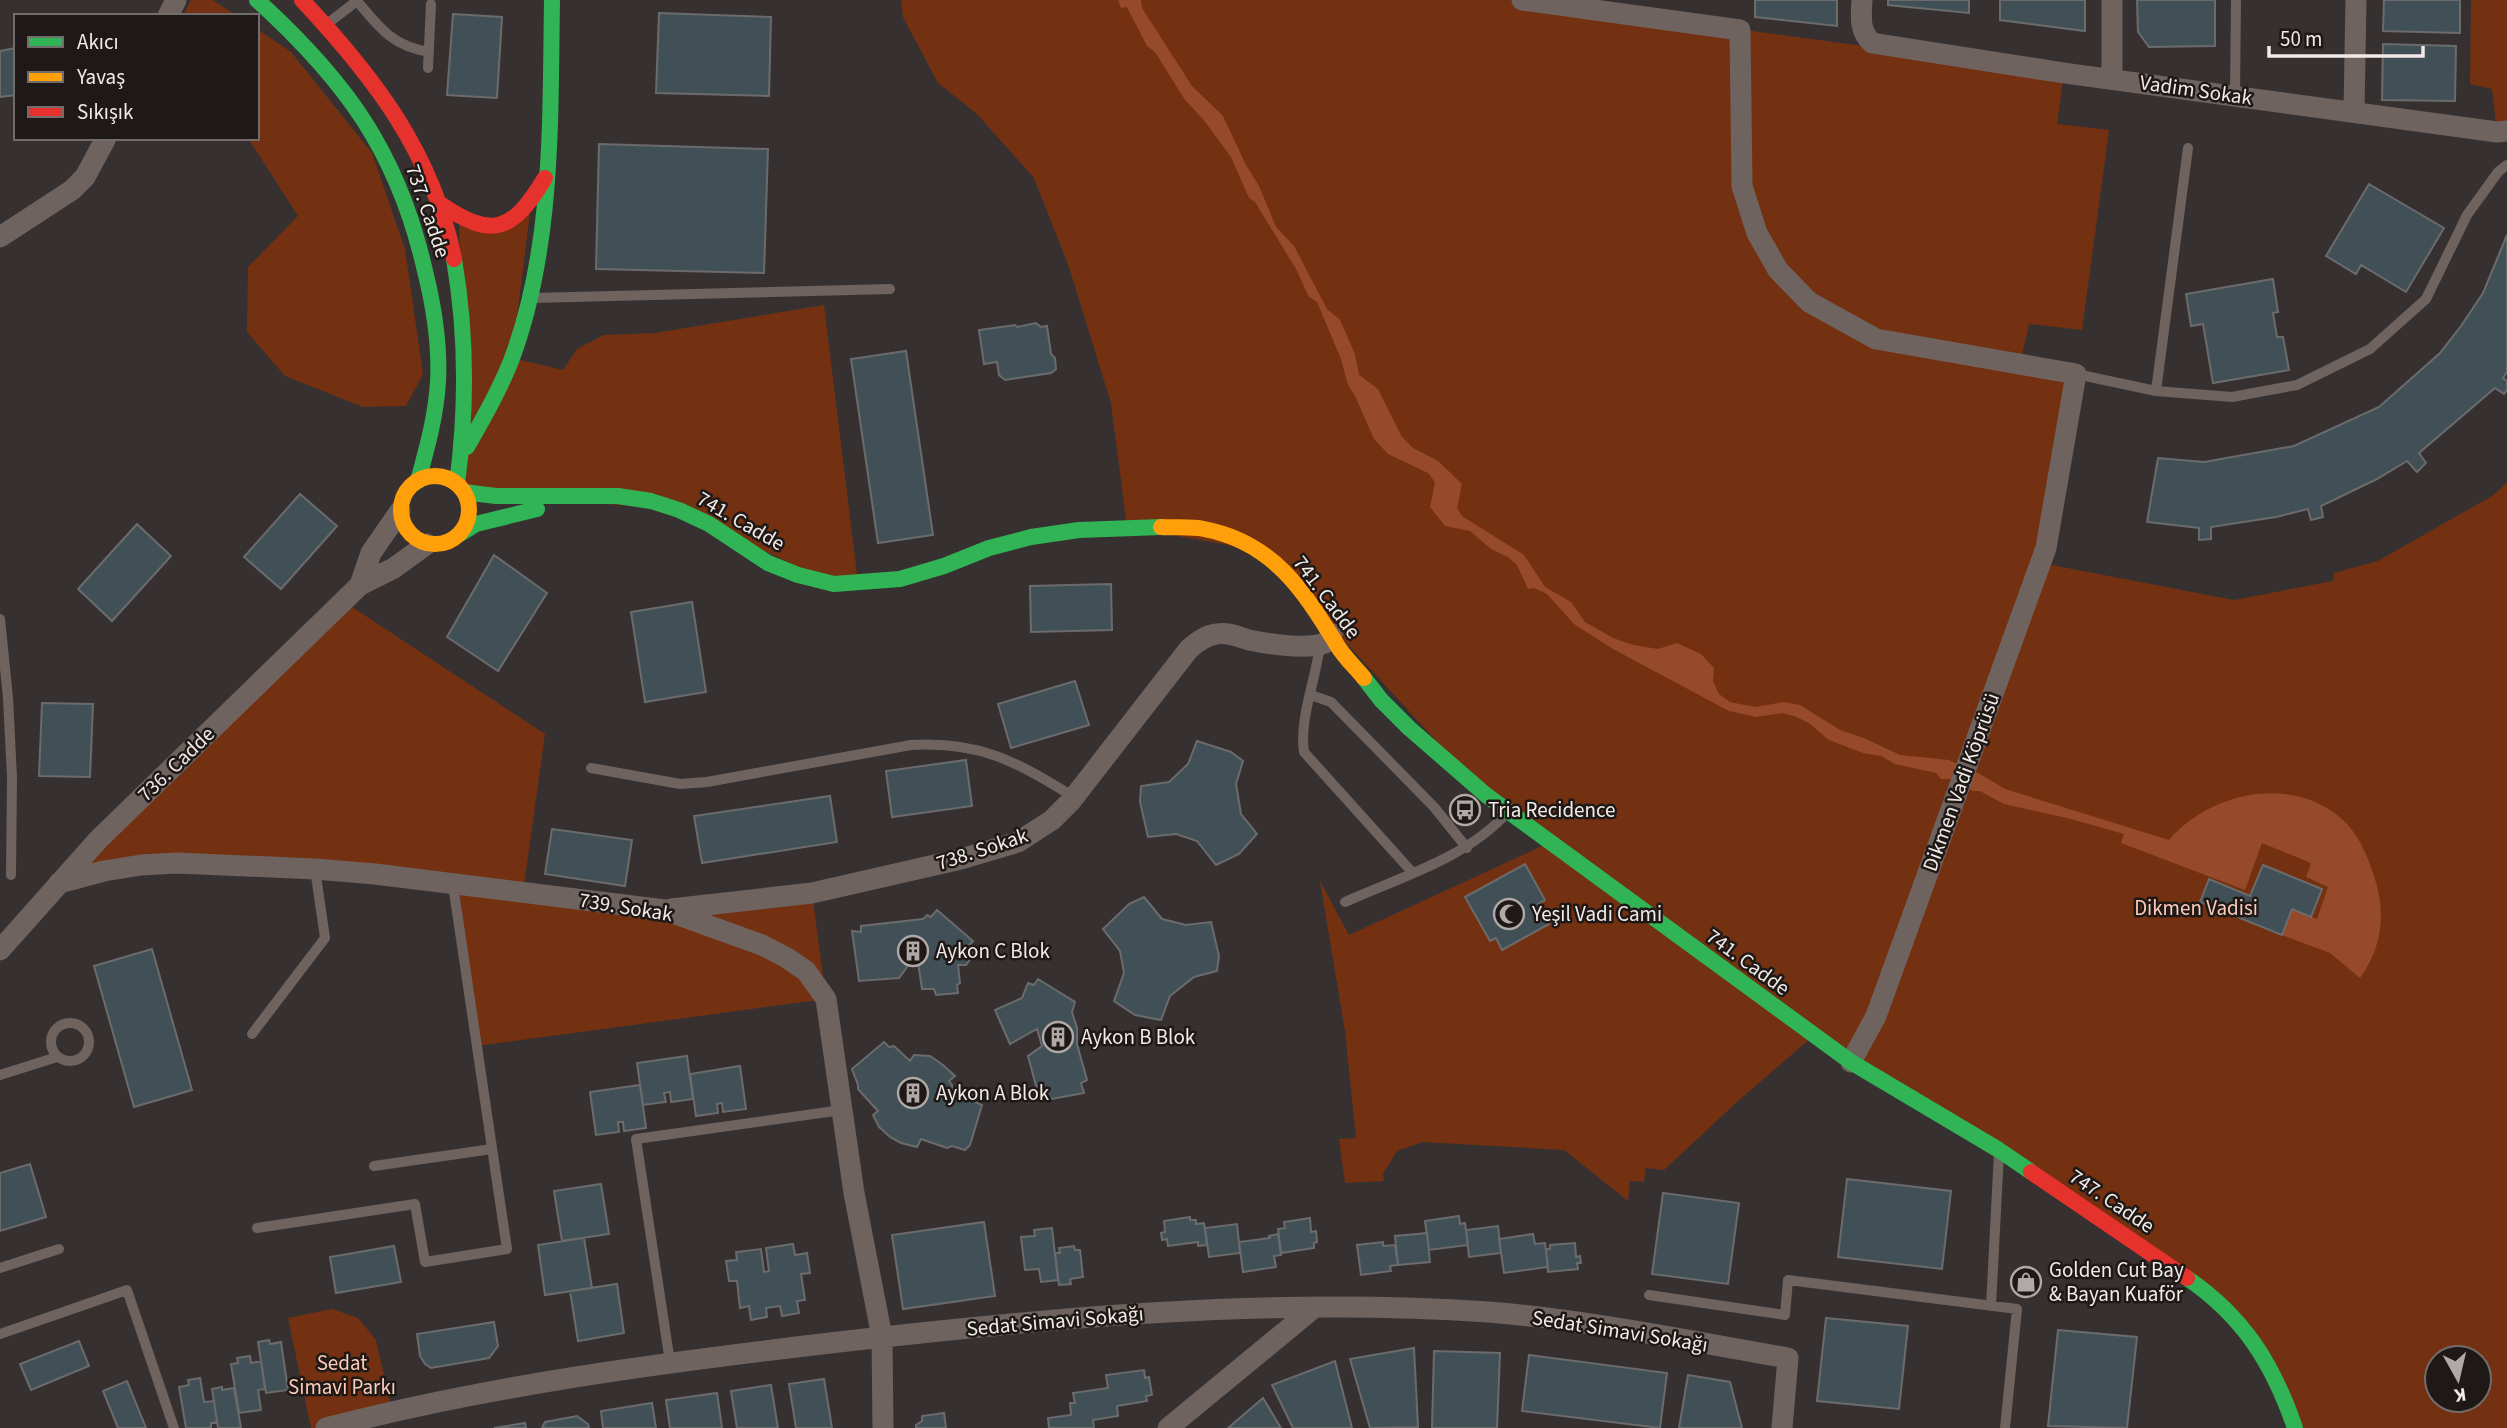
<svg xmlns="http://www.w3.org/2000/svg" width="2507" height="1428" font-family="'Source Sans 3',sans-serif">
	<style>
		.green { fill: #743112; fill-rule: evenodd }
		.water { fill: #974a29 }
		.building { fill: #415057; stroke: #6b6b6c; stroke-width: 2 }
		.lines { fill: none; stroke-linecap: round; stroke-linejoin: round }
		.lane { stroke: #6f635f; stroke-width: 10 }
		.street { stroke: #6f635f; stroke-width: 21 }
		.fast { stroke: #30b455; stroke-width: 16 }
		.slow { stroke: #ff9f0a; stroke-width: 16 }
		.jam { stroke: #e5322d; stroke-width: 16 }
		.labels { text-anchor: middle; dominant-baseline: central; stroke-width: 5; stroke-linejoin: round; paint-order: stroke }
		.street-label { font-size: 21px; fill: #f1eae7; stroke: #1e1917 }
		.poi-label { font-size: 21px; fill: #f1eae7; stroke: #1e1917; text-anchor: start }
		.park-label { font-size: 21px; fill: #fdccb9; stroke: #1e1917 }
	</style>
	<rect width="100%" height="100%" fill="#363130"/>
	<!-- green -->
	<path class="green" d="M191,0H213L237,16H183Z
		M901,0H1522L2064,73L2057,124L2109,130L2082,330L2029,324L2020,364L2076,374L2041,563L2234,600L2333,581L2334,573L2378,561L2492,496L2507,483V1428H2295L2239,1319L1813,1036L1737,1102L1664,1170L1646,1168L1644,1182L1630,1181L1628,1201L1564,1150L1422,1142L1397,1151L1383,1174L1384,1181L1345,1183L1339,1139L1356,1138L1345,1031L1320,881L1349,935L1549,843L1486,795L1262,551L1127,527L1111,403L1069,267L1034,178L976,113L938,83L903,17ZM2437,1358H2479V1400H2437Z
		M2471,0H2507V131L2497,132L2492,89L2470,84Z
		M257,29L291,52L372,153L405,249L423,374L406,406L363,407L285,376L247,332L248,267L298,216L248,138H257Z
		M531,204L512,358L563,370L577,349L604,335L655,333L824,305L858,583L834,584L679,510L464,492L459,218L474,225Z
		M343,601L545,734L523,893L665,910L812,893L826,999L477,1046L452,885L177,863L59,883Z
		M332,1309L358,1318L376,1340L392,1411L326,1428H311L288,1318Z"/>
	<!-- water -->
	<path class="water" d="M1118,0H1141L1142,8L1192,86L1223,116L1246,165L1259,186L1276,227L1294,246L1327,309L1340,320L1355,354L1359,375L1378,389L1402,437L1413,448L1438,461L1462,484L1457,508L1462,516L1524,555L1545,587L1571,602L1585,622L1613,638L1633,645L1658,649L1677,643L1701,654L1714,668L1713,681L1719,694L1730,702L1755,707L1784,702L1800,705L1840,730L1866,739L1900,755L1949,760L1980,774L2005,789L2169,840C2210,792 2293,774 2343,820C2359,835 2367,855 2374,876C2386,912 2383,946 2360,978L2330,953L2282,935L2292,909L2317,919L2328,887L2306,877L2311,863L2262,843L2245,890L2121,843L2124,834L2067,818L2004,804L1980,791H1973L1954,779H1941L1936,773L1895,764L1881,756L1863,753L1829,740L1809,723L1794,716L1782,713L1756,717L1729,711L1613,649L1574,624L1547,594L1534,588L1528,589L1517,565L1508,557L1491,549L1470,531L1445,526L1430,507L1435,482L1428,473L1388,454L1374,439L1356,398L1348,385L1341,359L1317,302L1309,297L1296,269L1255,202L1249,198L1231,157L1203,119L1185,100L1155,52L1147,46L1127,7L1121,8Z"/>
	<!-- building -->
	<path class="building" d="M1755,0H1837V26L1755,17Z
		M1888,0H1969V13L1888,5Z
		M2000,0H2085V31L2000,20Z
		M2137,0H2215V46L2149,47L2138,32Z
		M2384,0H2460V33L2383,31Z
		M659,13L771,17L769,96L656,93Z
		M453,14L502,17L497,98L447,95Z
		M2383,44L2456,46L2455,101L2382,100Z
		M16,48V95L0,97V51Z
		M599,144L768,149L764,273L596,269Z
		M2369,184L2444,228L2406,292L2361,265L2356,274L2326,256Z
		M2507,235V372L2503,378L2507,381V390L2504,394L2495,388L2419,453L2426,463L2417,472L2407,461L2377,479L2321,506L2323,517L2311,520L2308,509L2276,517L2211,527V539L2199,540V528L2147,522L2158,458L2204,462L2294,446L2379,407L2440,353L2461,326L2483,293Z
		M2273,279L2278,312L2273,313L2277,337H2283L2289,370L2213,383L2203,324L2191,326L2186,294Z
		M1036,323L1041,327L1047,326L1051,354L1055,358L1056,369L1051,373L1005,380L999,375L997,362L984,364L979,330L1015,325L1017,327Z
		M906,351L933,535L878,543L851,359Z
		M300,494L337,526L281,589L244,557Z
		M137,524L171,556L112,621L78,589Z
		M494,555L547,593L498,671L447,637Z
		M1111,584L1112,630L1031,632L1030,586Z
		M692,602L706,692L645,702L631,612Z
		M1075,681L1089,725L1011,748L998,704Z
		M42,703L93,704L90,777L39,776Z
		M1197,741L1231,752L1243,761L1236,784L1241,814L1257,834L1239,854L1216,865L1197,841L1176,834L1148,837L1140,802L1141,786L1169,782L1188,764Z
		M966,760L972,806L892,817L886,771Z
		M830,796L837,842L702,863L694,816Z
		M552,829L632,840L625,886L545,874Z
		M1525,864L1545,900L1538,904L1549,924L1502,950L1496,938L1490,941L1465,897Z
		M2263,865L2322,889L2311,917L2292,909L2282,935L2200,902L2209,879L2250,896Z
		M1144,897L1162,919L1186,925L1211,922L1219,956L1217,971L1194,977L1170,996L1161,1020L1135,1015L1114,1001L1124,973L1120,951L1103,929L1129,904Z
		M937,910L973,941L967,948L974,954L966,965H958L960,983L957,985L958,993L936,995L934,989H922L918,962L910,963L899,978L859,981L852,931L861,932V926L923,919L927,915L931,917Z
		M152,949L192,1090L134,1107L94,966Z
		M1038,979L1075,1002L1072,1012L1077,1028V1044L1087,1080L1081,1083L1084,1093L1040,1101L1028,1056L1042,1046L1037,1029L1010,1044L995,1010L1022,998L1028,983L1034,985Z
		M884,1042L889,1047L894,1046L910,1061L914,1055L930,1056L943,1065L955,1076L949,1081L952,1085V1089L975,1096L973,1101L982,1105L970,1145L965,1150L952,1146L947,1148L921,1139L917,1147L901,1143L890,1137L879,1127L873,1115L878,1111L858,1089V1085L852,1069Z
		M687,1056L693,1099L671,1102L670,1092L664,1093L666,1102L643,1105L637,1063Z
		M740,1066L746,1109L723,1112L722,1103L717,1104L718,1113L696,1116L690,1074Z
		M640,1085L646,1128L624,1131L623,1122H618L619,1132L596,1135L590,1092Z
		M30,1164L46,1217L0,1231V1173Z
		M1847,1179L1951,1191L1942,1269L1838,1257Z
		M601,1184L609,1234L562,1241L554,1191Z
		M1663,1193L1739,1203L1728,1284L1652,1274Z
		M1459,1216L1460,1224L1465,1223L1468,1245L1429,1250L1425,1221Z
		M1190,1217V1220H1196V1224L1204,1223L1207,1245L1198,1246V1242L1168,1246L1167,1239L1162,1240L1161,1233L1165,1232L1164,1221Z
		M1310,1218L1311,1232L1316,1231L1317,1242L1314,1243V1248L1281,1253L1278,1229L1285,1228L1284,1222Z
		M984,1222L995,1296L903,1309L892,1235Z
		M1237,1224L1240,1253L1209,1257L1205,1228Z
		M1498,1226L1501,1253L1469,1257L1466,1230Z
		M1052,1228L1058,1280L1041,1282L1039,1269L1025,1270L1021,1237L1035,1236L1034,1230Z
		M1427,1233L1430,1262L1398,1265L1395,1236Z
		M1278,1234L1281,1255L1274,1256L1276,1267L1243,1272L1239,1242L1270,1238L1269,1236Z
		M1533,1234L1535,1244L1545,1243L1548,1267L1504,1273L1499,1239Z
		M584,1238L592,1288L545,1295L538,1245Z
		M1383,1242V1246L1395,1245L1398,1265L1390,1266L1391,1271L1361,1275L1357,1245Z
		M1575,1243L1576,1257L1580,1256L1581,1263H1577L1578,1269L1548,1272L1546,1249H1550V1245Z
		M793,1244L795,1255L807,1253L810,1273L801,1274L805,1300L797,1301L799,1313L782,1316L780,1306L766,1308L767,1317L751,1320L749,1306L740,1308L737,1281H729L726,1261L737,1260L736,1252L761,1249L764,1272L769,1271L766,1248Z
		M394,1246L401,1282L336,1293L330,1257Z
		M1074,1246L1075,1250H1080L1083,1277L1070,1279L1071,1284L1059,1285L1055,1253H1060L1059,1248Z
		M617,1284L624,1333L578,1341L570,1291Z
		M1826,1318L1908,1326L1899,1409L1817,1401Z
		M494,1322L498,1346L489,1358L431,1368L425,1364L420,1356L417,1334Z
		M2058,1330L2137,1337L2127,1428L2048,1426Z
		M269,1340L270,1344L281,1342L288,1390L266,1393L258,1342Z
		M79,1341L89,1366L31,1390L20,1364Z
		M1414,1348L1418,1427L1370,1428L1350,1359Z
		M1434,1351L1500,1353L1497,1428H1432Z
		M1529,1355L1667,1373L1660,1428L1522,1411Z
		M250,1356L251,1363L261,1361L265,1389L258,1390L261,1410L239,1413L231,1364L238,1363L237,1358Z
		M1335,1361L1352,1428H1293L1272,1385Z
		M1144,1370L1145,1378L1149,1377L1152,1395L1146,1396L1147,1401L1117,1406L1118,1416L1093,1420L1094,1428H1049L1048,1418L1071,1415L1070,1403H1075L1073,1393L1108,1388L1106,1375Z
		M1688,1375L1730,1382L1742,1428H1679Z
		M200,1378L204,1402L214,1401L217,1422L211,1423V1428H186L179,1387L189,1385L188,1380Z
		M824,1379L832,1428H796L789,1384Z
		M127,1381L146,1428H118L103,1391Z
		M771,1385L778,1428H737L731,1391Z
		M222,1387V1390L234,1388L241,1428H218L212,1389Z
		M717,1393L722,1428H670L666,1400Z
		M1263,1398L1281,1428H1228Z
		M652,1403L656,1428H603L601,1411Z
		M944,1413L946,1428H916V1425L922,1421V1416Z
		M577,1416L588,1424L589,1428H542L545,1422Z
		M525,1423L526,1428H494Z"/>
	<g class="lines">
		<!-- lane -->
		<path class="lane" d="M357,1C380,28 392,46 429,52
			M327,24L358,0
			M428,68L431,4
			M2235,95L2236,0
			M532,298L890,289
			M2076,374L2156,391L2232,397L2297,385L2370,349L2426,299L2467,215L2498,172L2507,165
			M2156,391L2188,148
			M0,619L8,698L12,777L11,875
			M1320,645C1316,679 1299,719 1304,752L1412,872
			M1311,695L1331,702L1434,807L1467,848
			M591,768L680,784L707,782L911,745C982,741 1016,762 1074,797
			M1345,902C1400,877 1465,859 1507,813
			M51 1042a19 19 0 1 1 38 0a19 19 0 1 1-38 0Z
			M252,1034L325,938L315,869
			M0,1075L57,1057
			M374,1166L492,1149
			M257,1228L415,1204L425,1262L507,1249L453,885
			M0,1268L59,1249
			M1649,1295L1785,1315L1788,1280L2017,1309L2005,1428
			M1991,1306L1999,1153
			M0,1334L127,1290L174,1428
			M670,1362L636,1139L842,1110"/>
		<!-- street -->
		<path class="street" d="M1522,0L1740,30L1742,186L1757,233L1778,270L1809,302L1876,339L2076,374L2046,548L1876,1016L1851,1062
			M1862,0C1861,17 1859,31 1872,43L2064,73L2497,132L2507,131
			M168,16L176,0
			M2112,78V0
			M2354,111L2356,0
			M0,237L72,190L85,177L106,138
			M360,585L371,553L400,511
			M59,883L104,871L141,865L177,863L315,869L375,874L665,910L762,945L787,958L806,971L826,999L854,1193L882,1337L883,1428
			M671,909L812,893L961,859L1018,842L1052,820L1071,801L1189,649C1197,642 1206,635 1217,634C1228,632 1239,637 1249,640C1268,644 1308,650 1325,643L1332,634
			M0,950L98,840L360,585L394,568L427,544
			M326,1428C491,1385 661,1363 830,1343C1048,1318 1269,1297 1488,1312C1589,1320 1689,1341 1788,1358L1782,1428
			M1168,1428L1315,1307"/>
		<!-- fast -->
		<path class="fast" d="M257,0C346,81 398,152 425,271C434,307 440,345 438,382C436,416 427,448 418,481
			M454,259C467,335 467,408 457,484
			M467,447C483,419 499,391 511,361C554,247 550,120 552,0
			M464,492L496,496H618L651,501L679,510L709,524L768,563L798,575L834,584L900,579L944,566L989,548L1031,537L1079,530L1161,527
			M460,534L476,524L537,509
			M1364,678L1381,700L1409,728L1486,795L1851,1062L1999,1150L2031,1172
			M2187,1278C2244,1317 2273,1364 2295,1428"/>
		<!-- slow -->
		<path class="slow" d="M401 510a34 34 0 1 1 68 0a34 34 0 1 1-68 0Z
			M1161,527C1174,528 1190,526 1204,529C1272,542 1303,589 1337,645C1344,657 1355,667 1364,678"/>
		<!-- jam -->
		<path class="jam" d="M302,0C374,77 433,153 454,259
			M439,203C493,240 512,232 545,178
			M2031,1172L2187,1278"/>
	</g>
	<!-- icons -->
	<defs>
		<g id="bus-ring" transform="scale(1.575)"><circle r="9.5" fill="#1e1917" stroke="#b0a9a7" stroke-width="1.5"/><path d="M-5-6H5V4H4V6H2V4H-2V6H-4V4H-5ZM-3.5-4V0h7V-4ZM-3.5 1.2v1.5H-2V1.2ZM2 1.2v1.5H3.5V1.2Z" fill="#b0a9a7"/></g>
		<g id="mosque-ring" transform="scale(1.575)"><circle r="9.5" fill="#1e1917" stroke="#b0a9a7" stroke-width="1.5"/><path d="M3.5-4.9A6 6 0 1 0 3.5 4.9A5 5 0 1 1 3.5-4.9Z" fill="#b0a9a7"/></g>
		<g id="building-ring" transform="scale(1.575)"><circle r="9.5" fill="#1e1917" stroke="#b0a9a7" stroke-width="1.5"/><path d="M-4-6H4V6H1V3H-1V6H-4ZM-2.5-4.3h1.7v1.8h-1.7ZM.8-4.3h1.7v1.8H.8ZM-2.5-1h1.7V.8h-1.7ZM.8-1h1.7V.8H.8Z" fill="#b0a9a7"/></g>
		<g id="shop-ring" transform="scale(1.575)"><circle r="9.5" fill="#1e1917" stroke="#b0a9a7" stroke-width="1.5"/><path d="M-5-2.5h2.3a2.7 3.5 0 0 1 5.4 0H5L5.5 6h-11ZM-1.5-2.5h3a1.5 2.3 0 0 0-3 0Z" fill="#b0a9a7"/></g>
	</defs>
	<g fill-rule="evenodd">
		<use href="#bus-ring" x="1465" y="810"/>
		<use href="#mosque-ring" x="1509" y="914"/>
		<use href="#building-ring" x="913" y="951"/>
		<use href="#building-ring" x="1058" y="1037"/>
		<use href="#building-ring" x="913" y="1093"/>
		<use href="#shop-ring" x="2026" y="1282"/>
	</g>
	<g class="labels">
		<!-- street labels -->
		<g class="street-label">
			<text transform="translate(2196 90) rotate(8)">Vadim Sokak</text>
			<text transform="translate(428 211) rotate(71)">737. Cadde</text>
			<text transform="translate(741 521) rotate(30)">741. Cadde</text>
			<text transform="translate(1327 597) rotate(53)">741. Cadde</text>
			<text transform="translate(176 764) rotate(-44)">736. Cadde</text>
			<text transform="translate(1961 782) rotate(-70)">Dikmen Vadi Köprüsü</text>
			<text transform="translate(982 849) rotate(-18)">738. Sokak</text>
			<text transform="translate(626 907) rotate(9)">739. Sokak</text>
			<text transform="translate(1748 962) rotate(36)">741. Cadde</text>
			<text transform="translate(2112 1201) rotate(34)">747. Cadde</text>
			<text transform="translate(1055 1321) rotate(-5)">Sedat Simavi Sokağı</text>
			<text transform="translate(1620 1331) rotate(9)">Sedat Simavi Sokağı</text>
		</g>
		<!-- poi labels -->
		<g class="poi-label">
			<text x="1488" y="810">Tria Recidence</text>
			<text x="1532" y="914">Yeşil Vadi Cami</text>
			<text x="936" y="951">Aykon C Blok</text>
			<text x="1081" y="1037">Aykon B Blok</text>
			<text x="936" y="1093">Aykon A Blok</text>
			<text x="2049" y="1270">Golden Cut Bay<tspan x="2049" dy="24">&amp; Bayan Kuaför</tspan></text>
		</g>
		<!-- park labels -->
		<g class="park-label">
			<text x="2196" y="908">Dikmen Vadisi</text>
			<text x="342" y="1363">Sedat<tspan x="342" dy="24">Simavi Parkı</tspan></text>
		</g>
	</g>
	<!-- legend -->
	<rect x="14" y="14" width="245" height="126" fill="#1e1917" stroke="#726d6a" stroke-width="2"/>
	<rect x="28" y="37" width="35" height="10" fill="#30b455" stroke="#726d6a" stroke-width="2"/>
	<text x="77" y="49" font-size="21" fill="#f1eae7">Akıcı</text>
	<rect x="28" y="72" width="35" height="10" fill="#ff9f0a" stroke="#726d6a" stroke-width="2"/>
	<text x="77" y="84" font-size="21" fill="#f1eae7">Yavaş</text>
	<rect x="28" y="107" width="35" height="10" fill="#e5322d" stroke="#726d6a" stroke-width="2"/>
	<text x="77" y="119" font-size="21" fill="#f1eae7">Sıkışık</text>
	<!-- north arrow -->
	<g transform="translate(2458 1379) rotate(172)"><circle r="33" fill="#1e1917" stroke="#726d6a" stroke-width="2"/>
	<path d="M0-5L12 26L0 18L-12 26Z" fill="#b0a9a7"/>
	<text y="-10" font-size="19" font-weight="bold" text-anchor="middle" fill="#f1eae7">K</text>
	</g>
	<!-- scale -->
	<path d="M2269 46v10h154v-10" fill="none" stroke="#f1eae7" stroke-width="3.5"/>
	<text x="2280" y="46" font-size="21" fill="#f1eae7" stroke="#1e1917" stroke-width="5" paint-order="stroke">50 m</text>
</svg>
